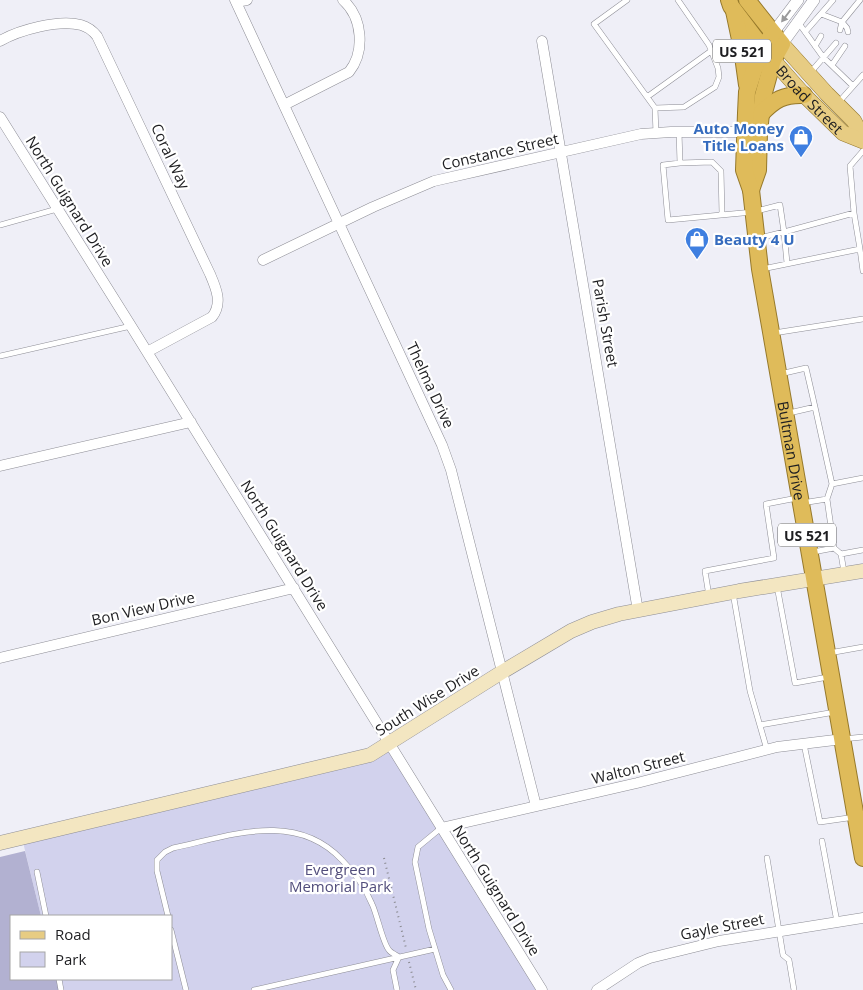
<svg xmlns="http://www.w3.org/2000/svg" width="863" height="990" font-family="'Open Sans',sans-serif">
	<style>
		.green { fill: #d2d2ed }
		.forest { fill: #b2b1d1 }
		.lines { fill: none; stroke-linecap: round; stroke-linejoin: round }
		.service-casing { stroke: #8d8d95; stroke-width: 6 }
		.minor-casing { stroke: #8d8d95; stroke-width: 11 }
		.tertiary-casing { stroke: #8d8d95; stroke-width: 12 }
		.secondary-casing { stroke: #8d8d95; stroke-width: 15 }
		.primary-casing { stroke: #96792b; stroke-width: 16 }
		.trunk-casing { stroke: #96792b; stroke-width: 18 }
		.path { stroke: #8a8a90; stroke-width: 2; stroke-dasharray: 1 4; stroke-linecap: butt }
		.service { stroke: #fff; stroke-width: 5 }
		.minor { stroke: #fff; stroke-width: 10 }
		.tertiary { stroke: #fff; stroke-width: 11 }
		.secondary { stroke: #f3e6c1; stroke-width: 14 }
		.primary { stroke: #e7cc83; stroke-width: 15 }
		.trunk { stroke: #dfbb5a; stroke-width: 16 }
		.oneway { fill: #9a9a9b }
		.labels { text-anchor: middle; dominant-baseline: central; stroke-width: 4.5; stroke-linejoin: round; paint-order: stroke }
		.shield { fill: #fff; stroke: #626264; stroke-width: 1 }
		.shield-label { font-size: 14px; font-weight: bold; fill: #1e1e21 }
		.street-label { font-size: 15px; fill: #1e1e21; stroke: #fff }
		.shop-label { font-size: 15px; font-weight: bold; fill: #366cbe; stroke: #fff; text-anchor: end }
		.park-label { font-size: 15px; fill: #524e7c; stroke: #fff }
	</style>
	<rect width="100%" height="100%" fill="#efeff7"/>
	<!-- green -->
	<path class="green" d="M390,744L542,990H60L57,979H171V916H41L22,838Z"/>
	<!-- forest -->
	<path class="forest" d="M25,851L41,916H11V979H57L60,990H0V857Z"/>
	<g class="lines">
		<!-- service casing -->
		<g class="service-casing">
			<path id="service" d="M627,0L594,24L655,108
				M821,14L842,22L860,0
				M798,22L823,57L853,86
				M842,22L847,28L848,32
				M840,30L842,22
				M805,32L833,0
				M815,46L821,36
				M832,65L845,46
				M810,73L836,43
				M647,97L711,51
				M839,102L863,75
				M679,132L680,163L712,162L721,171L722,214
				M656,133L655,108L684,107L715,87L719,77L718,68L709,45L678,0
				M680,163L663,165L668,220L753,212L780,205L784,232L854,213L860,249
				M854,213L850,166L863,151
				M0,225L57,209
				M759,238L784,232L787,263
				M762,269L860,249L863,271
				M774,333L863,319
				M0,356L131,326
				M780,374L806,368L815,407
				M789,413L815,407L832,484L827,499
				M832,484L863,478
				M802,503L827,499L834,548L813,552
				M834,548L841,554L844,572
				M841,554L863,550
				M777,586L795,683L828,677
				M733,593L750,691L767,750
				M709,596L705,571L774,558L766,504L797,498
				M829,653L863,647
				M760,725L835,712
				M843,739L863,737
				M804,744L820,822L855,817
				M441,828L418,847L415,862L429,929L443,975L451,990
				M822,841L837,922
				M767,858L783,955L789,960L794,990
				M37,872L46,916
				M168,916L157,871V860L165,852L173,848C230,836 295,810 342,860C355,873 365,887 372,904C377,914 383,944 389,950C391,953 396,955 399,957
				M171,930L186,990
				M59,979L61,990
				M254,990L435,949
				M397,990L393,970L399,957"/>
		</g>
		<!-- minor casing -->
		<g class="minor-casing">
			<path id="minor" d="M235,0L442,445L451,470L536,806
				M236,2L247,0
				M0,41C19,30 59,19 81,25C88,27 93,31 97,36L210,274C216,288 223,303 212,317L147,352
				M542,41L638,611
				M284,105L349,72C365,52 363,18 343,0
				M0,117L131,326L542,990
				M263,260L373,207L434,181L641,134L671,132H750
				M0,466L191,422
				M0,658L294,588
				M441,828L637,783L777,747L843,739
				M597,990L638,963L650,958L719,941L863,918"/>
		</g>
		<!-- tertiary casing -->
		<g class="tertiary-casing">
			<path id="tertiary" d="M773,33L798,0
				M782,44L814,0"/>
		</g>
		<!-- secondary casing -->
		<g class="secondary-casing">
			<path id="secondary" d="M0,843L370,755L502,672L571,631L592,622L619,614L739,591L863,571"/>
		</g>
		<!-- primary casing -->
		<g class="primary-casing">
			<g id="primary">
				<path d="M782,44L827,94L854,121L863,138"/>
				<path id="s1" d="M773,60L804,95L843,133L863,141"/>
			</g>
		</g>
		<!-- trunk casing -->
		<g class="trunk-casing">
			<g id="trunk">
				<path d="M729,0L731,6L768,55"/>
				<path d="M747,0L782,44L773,60L763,96L759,132L758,170L751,190"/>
				<path d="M734,11L742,49L747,85"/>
				<path id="s2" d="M773,33L763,48L754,70L747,92L746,113L744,170L751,190L760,269L863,858"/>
				<path d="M761,114C774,100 784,94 804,95"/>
			</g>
		</g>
		<!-- path -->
		<path class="path" d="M384,858L406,948
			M409,962L416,990"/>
		<!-- service -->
		<use href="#service" class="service"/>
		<!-- minor -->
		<use href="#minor" class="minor"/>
		<!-- tertiary -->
		<use href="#tertiary" class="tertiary"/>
		<!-- secondary -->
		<use href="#secondary" class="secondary"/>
		<!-- primary -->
		<use href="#primary" class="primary"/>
		<!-- trunk -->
		<use href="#trunk" class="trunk"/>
	</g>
	<!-- one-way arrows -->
	<defs><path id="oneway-solid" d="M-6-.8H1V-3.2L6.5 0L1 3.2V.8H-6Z" transform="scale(1.25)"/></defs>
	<use class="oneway" href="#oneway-solid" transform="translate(786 16) rotate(127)"/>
	<!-- icons -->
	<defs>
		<g id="shop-pin" transform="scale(1.25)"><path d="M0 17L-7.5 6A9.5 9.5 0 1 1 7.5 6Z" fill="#3f7fe0" stroke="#fff"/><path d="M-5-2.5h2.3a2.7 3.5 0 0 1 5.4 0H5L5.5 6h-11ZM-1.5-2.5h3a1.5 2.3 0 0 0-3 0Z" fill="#fff"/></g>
	</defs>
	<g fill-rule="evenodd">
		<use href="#shop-pin" x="801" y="137"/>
		<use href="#shop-pin" x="697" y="239"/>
	</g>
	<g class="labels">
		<!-- shield labels -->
		<g class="shield">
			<rect x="713" y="39.5" width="58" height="23" rx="4"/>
			<rect x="778" y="523.5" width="58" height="23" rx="4"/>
		</g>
		<g class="shield-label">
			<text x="742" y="51">US 521</text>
			<text x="807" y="535">US 521</text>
		</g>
		<!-- street labels -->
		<g class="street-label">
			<text stroke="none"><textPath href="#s1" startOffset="54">Broad Street</textPath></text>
			<text transform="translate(500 151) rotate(-13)">Constance Street</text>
			<text transform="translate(171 156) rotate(65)">Coral Way</text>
			<text transform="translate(70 201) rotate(58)">North Guignard Drive</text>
			<text transform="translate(606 323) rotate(80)">Parish Street</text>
			<text transform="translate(431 385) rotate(65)">Thelma Drive</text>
			<text stroke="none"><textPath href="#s2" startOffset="428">Bultman Drive</textPath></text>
			<text transform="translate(285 545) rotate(58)">North Guignard Drive</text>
			<text transform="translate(143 608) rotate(-13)">Bon View Drive</text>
			<text transform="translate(427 700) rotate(-32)">South Wise Drive</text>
			<text transform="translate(638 767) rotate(-14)">Walton Street</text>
			<text transform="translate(497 890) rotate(58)">North Guignard Drive</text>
			<text transform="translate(722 926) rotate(-11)">Gayle Street</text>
		</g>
		<!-- shop labels -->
		<g class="shop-label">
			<text x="784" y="128">Auto Money<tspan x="784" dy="17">Title Loans</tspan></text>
			<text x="714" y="239" text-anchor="start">Beauty 4 U</text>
		</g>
		<!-- park labels -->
		<g class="park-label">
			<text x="340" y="869">Evergreen<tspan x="340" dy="17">Memorial Park</tspan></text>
		</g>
	</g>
	<!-- legend -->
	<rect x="10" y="915" width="162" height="65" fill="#ffffff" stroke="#a5a5a6"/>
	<rect x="20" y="931" width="25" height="8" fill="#e7cc83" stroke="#a5a5a6"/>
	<text x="55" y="940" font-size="15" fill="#1e1e21">Road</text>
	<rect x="20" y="952" width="25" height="15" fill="#d2d2ed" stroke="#a5a5a6"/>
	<text x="55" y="965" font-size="15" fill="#1e1e21">Park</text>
</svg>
